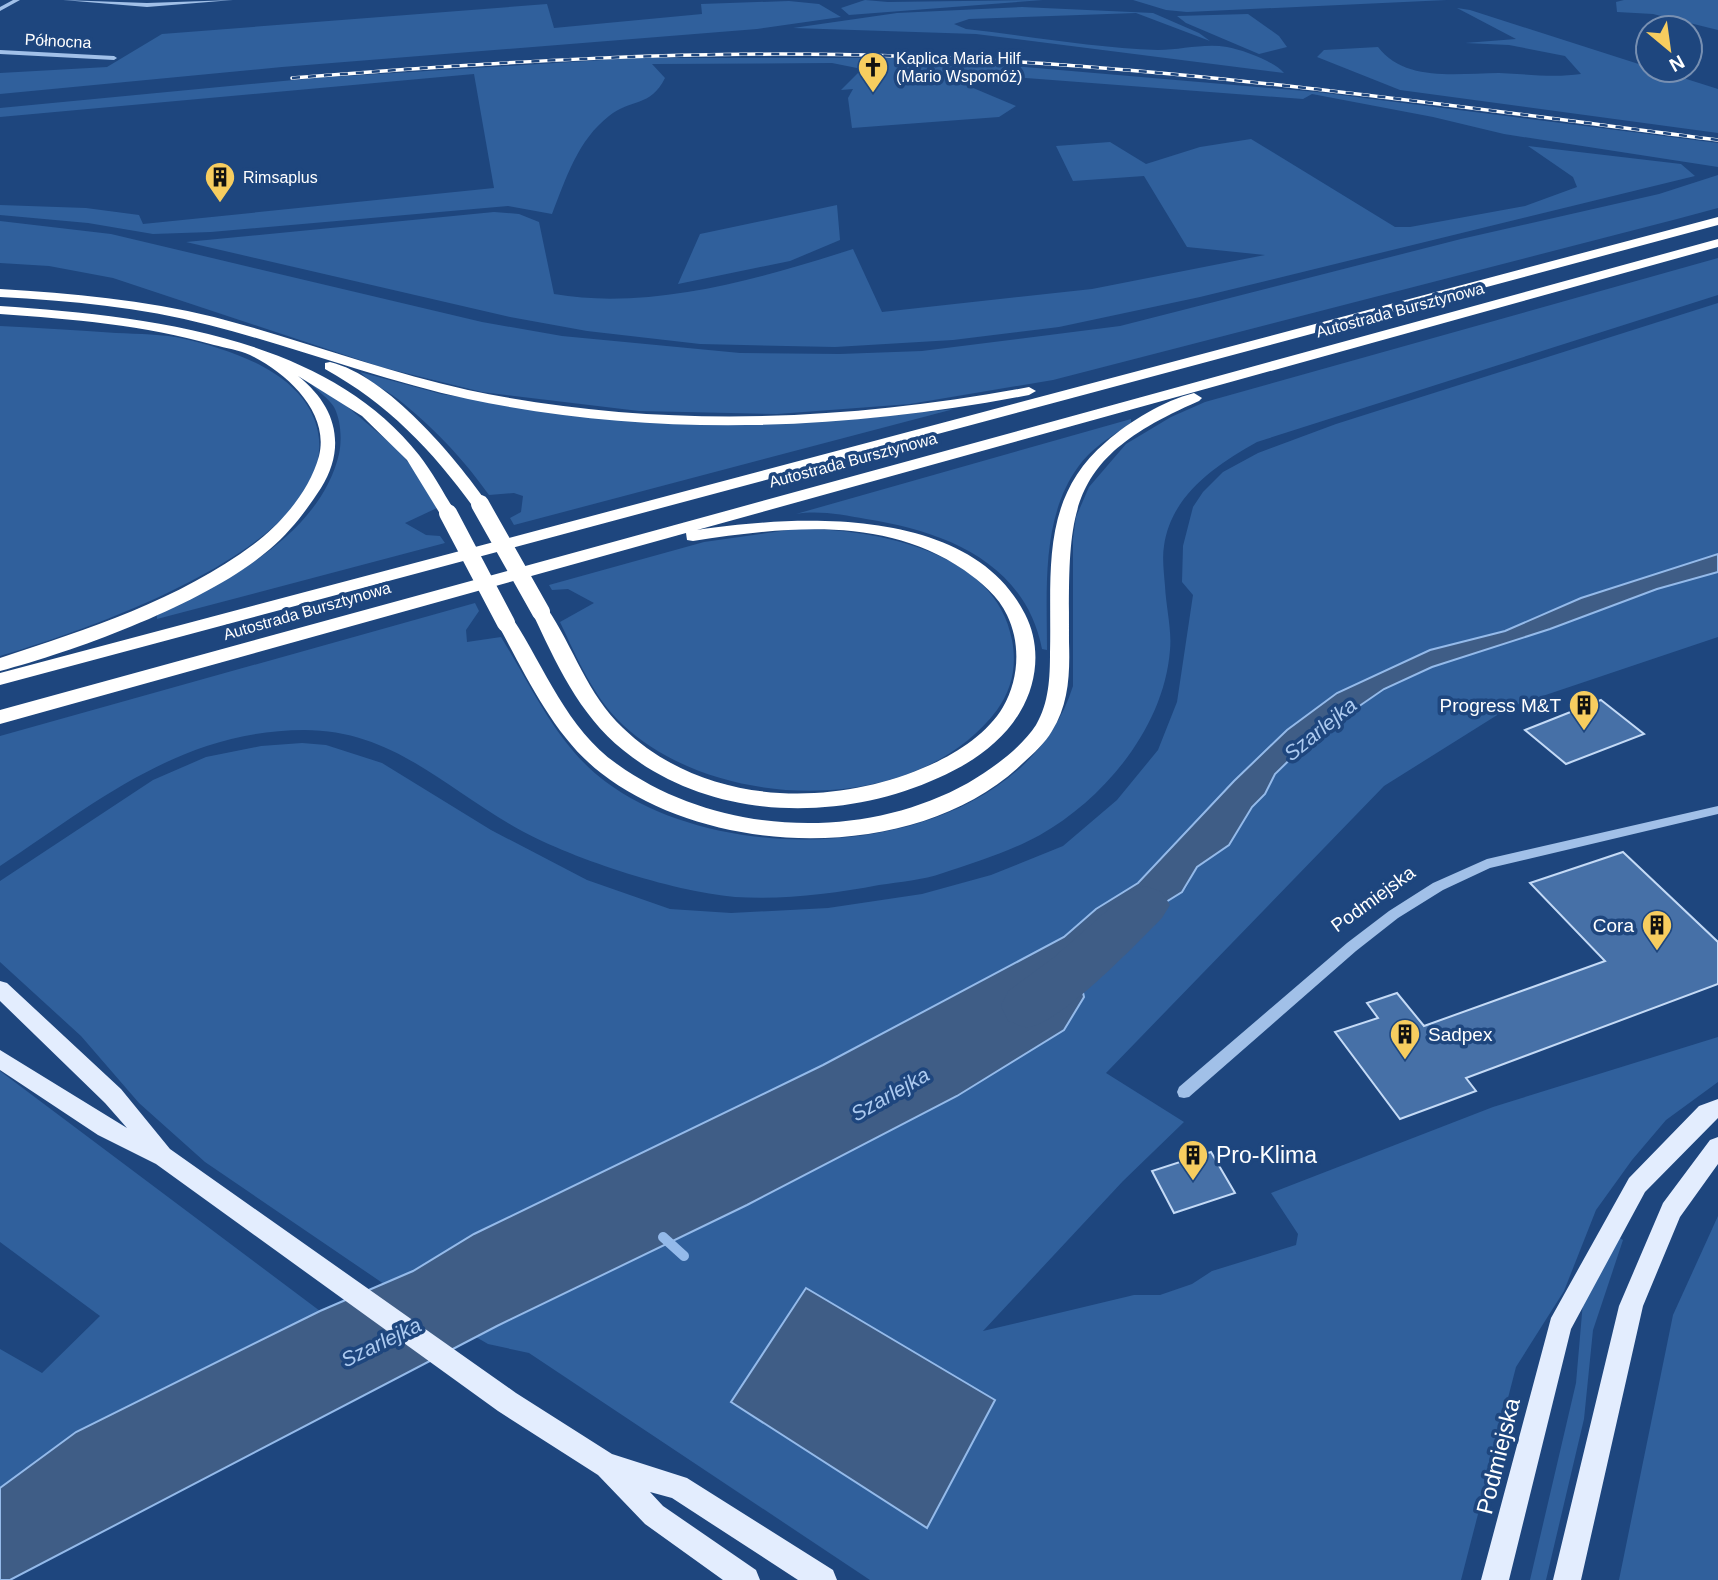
<svg xmlns="http://www.w3.org/2000/svg" width="1718" height="1580" font-family="Arial,sans-serif">
	<style>
		.green { fill: #30609c }
		.water { fill: #3f5d86; stroke: #94baea; stroke-width: 2 }
		.lines { fill: none; stroke-linecap: round; stroke-linejoin: round }
		.stream { stroke: #94baea; stroke-width: 10 }
		.river { fill: #3f5d86; fill-rule: evenodd }
		.building { fill: #4670a7; stroke: #c4daf6; stroke-width: 2 }
		.minor { fill: #a1c0e8; fill-rule: evenodd }
		.major { fill: #e3edfe; fill-rule: evenodd }
		.highway { fill: #fff; fill-rule: evenodd }
		.rail-casing { stroke: #fff; stroke-width: 3.5 }
		.rail { stroke: #1e467e; stroke-width: 2.5; stroke-dasharray: 8; stroke-linecap: butt }
		.highway-bridge { stroke: #fff; stroke-width: 18 }
		.labels { text-anchor: middle; dominant-baseline: central; stroke-width: 7; stroke-linejoin: round; paint-order: stroke }
		.far-street-label { font-size: 16px; fill: #fff; stroke: #1e467e }
		.far-poi-label { font-size: 16px; fill: #fff; stroke: #1e467e; text-anchor: start }
		.poi-label { font-size: 19px; fill: #fff; stroke: #1e467e; text-anchor: end }
		.street-label { font-size: 19px; fill: #fff; stroke: #1e467e }
		.water-label { font-size: 21px; font-style: italic; fill: #accaf0; stroke: #1e467e }
		.near-poi-label { font-size: 23px; fill: #fff; stroke: #1e467e; text-anchor: start }
		.near-street-label { font-size: 23px; fill: #fff; stroke: #1e467e }
	</style>
	<rect width="100%" height="100%" fill="#1e467e"/>
	<!-- green -->
	<path class="green" d="M865,0L888,2L1043,0L849,15L841,8Z
		M1133,0H1447L1187,12L1166,10Z
		M1624,0H1718V30L1653,14L1617,12L1616,2Z
		M789,1L819,4L841,17L757,29L282,67L0,94V73L107,67L162,34L547,4L554,28L702,14L701,4Z
		M1022,7L1153,13L1199,33L1210,41L1136,13L969,19L954,24L966,29C1029,36 1094,48 1158,50C1181,50 1204,43 1227,47C1243,50 1274,61 1284,73L976,34L793,28L897,13Z
		M1457,8L1470,10L1648,67V70H1658L1718,89V133L1400,90L1317,57L1324,50L1378,47C1405,83 1460,73 1499,73C1527,74 1553,78 1581,74L1565,56L1509,45L1465,43L1516,39Z
		M1248,14L1279,36L1287,47L1259,54L1186,23L1177,16Z
		M634,58H893L1002,65L1317,92L1718,143V167L1504,134L1433,117L1312,94L1303,99L960,73L947,77L1016,106L999,117L852,128L848,98L853,89L841,90L862,69L832,63L652,64L665,78C650,108 631,98 609,116C578,140 566,178 552,214L508,206L211,232L153,234L88,223L0,215V205L86,208L139,215L143,224L494,188L474,74L0,117V108L315,78Z
		M1251,139L1395,227H1410L1525,206L1577,187L1573,177L1528,146L1681,164L1695,176L1200,297L1059,327L953,340L835,347L700,344L587,331L510,317L186,242L494,212L519,214L539,222L554,294C651,311 762,278 853,249L882,312L1092,289L1265,255L1187,247L1144,176L1073,181L1056,146L1110,142L1146,164L1200,147Z
		M1718,175V208L1677,219L1053,380L910,404L777,414L639,411L482,392L381,367L113,278L49,266L0,263V221L111,234L482,322L562,336L740,353L840,354L922,351L1120,326L1461,239L1659,194Z
		M837,205L840,240L790,261L678,284L700,234Z
		M1718,258V295L1257,442C1216,465 1171,495 1164,546C1162,558 1164,573 1165,586C1166,607 1172,630 1170,650C1164,727 1105,798 1040,835C1011,851 974,863 943,873C923,880 900,882 879,885C832,894 783,900 735,897C671,891 568,858 513,826C442,785 391,730 304,730C180,731 97,802 0,866V736L475,603L479,611L466,630L467,642L501,637C532,687 557,746 606,782C734,878 1019,859 1073,686V539L1076,517L1089,487L1126,444L1171,417L1205,402Z
		M1718,303V554L1581,598L1505,631L1430,650L1337,693L1287,730L1234,781L1138,883L1096,909L1064,937L823,1065L474,1234L413,1271L384,1284L205,1162L139,1103L81,1036L0,962V881L153,780L206,757L261,746L302,743L326,745L382,763L491,830L587,880L670,909L731,913L828,908L922,894L991,875L1063,846L1117,800L1158,750L1177,702L1193,595L1182,582L1183,546L1193,507L1203,492L1223,472L1258,453L1336,424Z
		M0,326C39,328 78,330 116,333C139,334 163,334 185,339C231,350 297,371 315,421C357,541 80,632 0,656Z
		M360,372L441,394L575,415L857,419L954,409L514,525L510,518L521,512L523,496L514,493L489,495C464,460 437,431 404,404C391,392 371,384 360,372Z
		M311,384L343,403L396,448L413,468L437,508L405,523L426,535L440,536L445,543L157,619V615C226,582 320,535 339,454C342,440 341,420 334,407C329,399 318,391 311,384Z
		M1131,419V423C1112,436 1091,448 1078,467C1041,518 1047,590 1047,650L1042,649C1025,562 944,531 866,519C843,515 819,510 796,514Z
		M795,529C870,528 996,549 1012,640C1017,666 1012,689 997,710C916,818 716,812 623,725C593,697 577,658 560,622L594,603L568,589L552,590L549,585L704,542Z
		M1718,572V637L1510,707L1384,786L1106,1073L1184,1122L1123,1181L983,1331L1134,1295H1160L1192,1284L1212,1271L1296,1245L1298,1234L1271,1193L1493,1107L1718,1037V1082L1666,1120L1632,1160L1596,1210L1564,1291L1516,1367L1461,1580H870L529,1353L488,1344L476,1337L747,1205L957,1096L1064,1030L1084,997L1075,955L1111,943L1137,920L1156,911L1186,888L1197,867L1235,835L1252,807L1265,794L1275,774L1310,740L1384,689L1432,667L1550,629L1657,589Z
		M0,1071L320,1311L76,1433L0,1488V1349L42,1373L100,1316L0,1242Z
		M1718,1216V1580H1619L1673,1315Z
		M1617,1236L1623,1240L1593,1330L1584,1419L1546,1580H1530L1576,1383L1583,1302Z"/>
	<!-- water -->
	<path class="water" d="M1718,554V572L1657,589L1550,629L1432,667L1384,689L1310,740L1275,774L1265,794L1252,807L1229,845L1197,867L1182,892L1137,920L1111,943L1075,955L1084,997L1064,1030L957,1096L747,1205L497,1326L10,1580H0V1488L76,1432L320,1311L413,1271L474,1234L823,1065L1064,937L1096,909L1138,883L1234,781L1287,730L1337,693L1430,650L1505,631L1581,598Z
		M806,1288L995,1400L927,1528L731,1402Z"/>
	<g class="lines">
		<!-- stream -->
		<path class="stream" d="M663,1237L684,1256"/>
		<!-- river -->
		<path class="river" d="M1145,886L1162,892L1170,905L1162,918C1136,944 1062,1022 1029,1027C1023,1028 1015,1023 1008,1021L1001,1006L1008,991L1053,958L1128,892Z"/>
	</g>
	<!-- building -->
	<path class="building" d="M1601,700L1644,734L1566,764L1525,730Z
		M1623,852L1718,942V984L1466,1078L1476,1091L1400,1119L1335,1032L1378,1018L1367,1003L1397,993L1424,1026L1605,961L1530,883Z
		M1211,1152L1235,1193L1174,1213L1152,1171Z"/>
	<g class="lines">
		<!-- minor -->
		<path class="minor" d="M13,0H20L0,11V7Z
			M63,0L147,3L233,0L147,7Z
			M0,50L114,56L117,58L114,60L0,54Z
			M1718,806V814L1490,868L1443,890L1398,918L1356,951L1189,1097L1184,1098L1179,1097L1177,1092L1179,1087L1347,943L1389,911L1433,883L1487,859Z"/>
		<!-- major -->
		<path class="major" d="M0,981L7,983L121,1089L170,1149L516,1393L612,1454L687,1478L833,1570L837,1580H798L672,1498L650,1492L663,1506L756,1570L760,1580H723L645,1524L598,1475L498,1411L156,1164L98,1135L0,1070V1050L127,1128L105,1103L0,1001Z
			M1718,1099V1118L1645,1192L1571,1329L1509,1580H1481L1551,1318L1629,1178L1699,1106Z
			M1718,1137V1164L1680,1217L1643,1306L1581,1580H1553L1619,1306L1663,1203L1710,1140Z"/>
		<!-- highway -->
		<path class="highway" d="M1718,217V225L0,685V673Z
			M1718,239V247L697,530C797,515 970,505 1025,614C1041,645 1038,682 1020,712C1002,743 970,764 938,778C839,823 710,821 623,750C579,715 555,661 532,612L541,606L547,608C574,648 587,694 623,728C704,806 832,809 930,765C957,753 988,733 1003,707C1019,679 1021,644 1007,615C999,597 981,582 964,570C884,515 784,527 693,541L687,540L686,533L0,724V710Z
			M0,289C72,293 144,300 214,317C299,339 382,371 468,390C654,429 843,422 1029,387L1036,391L1029,395C843,431 654,438 468,399C380,380 296,347 209,325C140,307 71,301 0,297Z
			M0,306C141,316 324,334 419,455C433,473 444,494 456,513L448,518L442,517L407,460L362,416L298,376C336,406 347,446 321,488C306,511 291,531 270,549C209,602 79,650 0,671V658C88,629 179,600 254,544C282,523 310,490 319,456C330,412 286,372 250,355C239,350 226,348 214,345C145,325 72,319 0,314Z
			M330,362C388,376 455,457 488,504L486,508H474C432,450 388,404 325,369V363Z
			M1194,393L1202,398L1199,401C1063,460 1069,509 1069,642C1070,673 1069,704 1052,731C1045,743 1034,753 1023,763C919,863 713,860 601,773C553,736 526,675 497,623L499,619H513C545,668 567,729 617,764C717,836 862,842 968,783C992,769 1021,748 1036,725C1049,703 1050,677 1050,653C1052,574 1039,499 1106,442C1130,421 1163,401 1194,393Z"/>
		<!-- rail casing -->
		<g class="rail-casing">
			<path id="rail" d="M292,78C493,62 694,49 895,56C1171,65 1445,105 1718,140"/>
		</g>
		<!-- rail -->
		<use href="#rail" class="rail"/>
		<!-- highway-bridge -->
		<path class="highway-bridge" d="M480,504L541,612
			M448,513L506,623"/>
	</g>
	<!-- icons -->
	<defs>
		<g id="church-pin" transform="scale(1.575)"><path d="M0 17L-7.5 6A9.5 9.5 0 1 1 7.5 6Z" fill="#f7cd5f" stroke="#1e467e"/><path d="M-1.2-6h2.4v3.5h3.3v2.4h-3.3V6h-2.4V-.1h-3.3v-2.4h3.3Z" fill="#111"/></g>
		<g id="building-pin" transform="scale(1.575)"><path d="M0 17L-7.5 6A9.5 9.5 0 1 1 7.5 6Z" fill="#f7cd5f" stroke="#1e467e"/><path d="M-4-6H4V6H1V3H-1V6H-4ZM-2.5-4.3h1.7v1.8h-1.7ZM.8-4.3h1.7v1.8H.8ZM-2.5-1h1.7V.8h-1.7ZM.8-1h1.7V.8H.8Z" fill="#111"/></g>
	</defs>
	<g fill-rule="evenodd">
		<use href="#church-pin" x="873" y="67"/>
		<use href="#building-pin" x="220" y="177"/>
		<use href="#building-pin" x="1584" y="705"/>
		<use href="#building-pin" x="1657" y="925"/>
		<use href="#building-pin" x="1405" y="1034"/>
		<use href="#building-pin" x="1193" y="1155"/>
	</g>
	<g class="labels">
		<!-- far-street labels -->
		<g class="far-street-label">
			<text transform="translate(58 41) rotate(3)">Północna</text>
			<text transform="translate(1400 310) rotate(-15)">Autostrada Bursztynowa</text>
			<text transform="translate(853 460) rotate(-15)">Autostrada Bursztynowa</text>
			<text transform="translate(307 611) rotate(-16)">Autostrada Bursztynowa</text>
		</g>
		<!-- far-poi labels -->
		<g class="far-poi-label">
			<text x="896" y="58">Kaplica Maria Hilf<tspan x="896" dy="18">(Mario Wspomóż)</tspan></text>
			<text x="243" y="177">Rimsaplus</text>
		</g>
		<!-- poi labels -->
		<g class="poi-label">
			<text x="1561" y="705">Progress M&amp;T</text>
			<text x="1634" y="925">Cora</text>
			<text x="1428" y="1034" text-anchor="start">Sadpex</text>
		</g>
		<!-- street labels -->
		<g class="street-label">
			<text transform="translate(1373 899) rotate(-36)">Podmiejska</text>
		</g>
		<!-- water labels -->
		<g class="water-label">
			<text transform="translate(1320 729) rotate(-39)">Szarlejka</text>
			<text transform="translate(890 1094) rotate(-30)">Szarlejka</text>
			<text transform="translate(381 1342) rotate(-26)">Szarlejka</text>
		</g>
		<!-- near-poi labels -->
		<g class="near-poi-label">
			<text x="1216" y="1155">Pro-Klima</text>
		</g>
		<!-- near-street labels -->
		<g class="near-street-label">
			<text transform="translate(1498 1456) rotate(-76)">Podmiejska</text>
		</g>
	</g>
	<!-- north arrow -->
	<g transform="translate(1669 49) rotate(151)"><circle r="33" fill="#1e467e" stroke="#7890b2" stroke-width="2"/>
	<path d="M0-5L12 26L0 18L-12 26Z" fill="#f7cd5f"/>
	<text y="-10" font-size="19" font-weight="bold" text-anchor="middle" fill="#ffffff">N</text>
	</g>
</svg>
